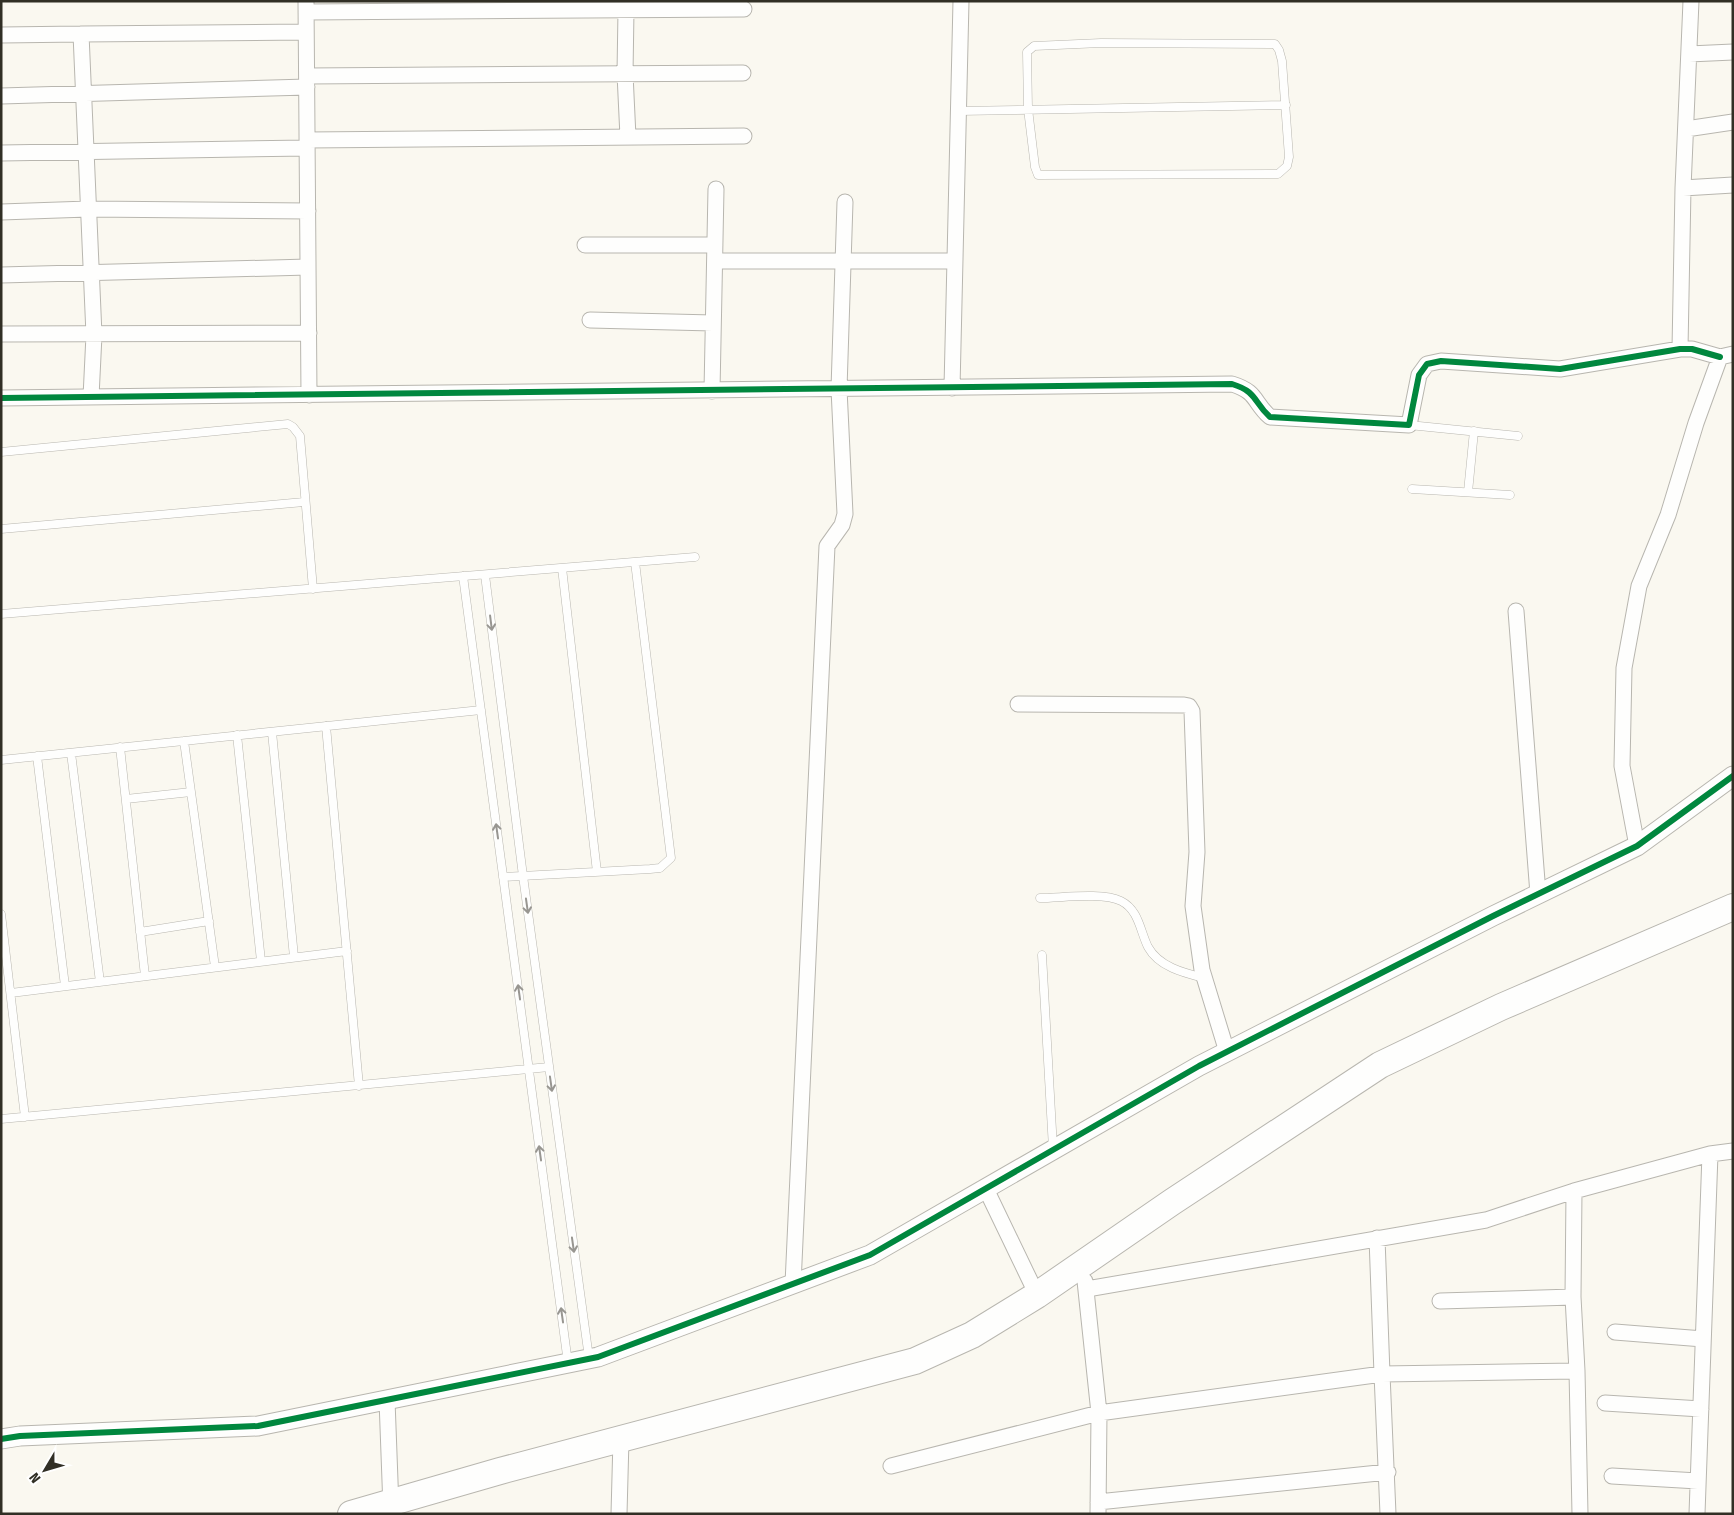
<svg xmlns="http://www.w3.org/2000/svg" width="1734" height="1515" font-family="'Fira Sans Condensed',sans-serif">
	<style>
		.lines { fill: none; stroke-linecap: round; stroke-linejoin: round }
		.service-casing { stroke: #b8b6af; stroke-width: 9 }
		.minor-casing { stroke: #b8b6af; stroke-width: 17 }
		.tertiary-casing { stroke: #b8b6af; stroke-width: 21 }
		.trunk-casing { stroke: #b8b6af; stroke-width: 28 }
		.service { stroke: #fefefd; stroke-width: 8 }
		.minor { stroke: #fefefd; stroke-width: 15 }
		.tertiary { stroke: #fefefd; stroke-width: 19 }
		.trunk { stroke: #fefefd; stroke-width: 26 }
		.cycleway-casing { stroke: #fff; stroke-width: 9 }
		.cycleway { stroke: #00873e; stroke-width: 6 }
		.oneway { stroke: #989691 }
	</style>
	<rect width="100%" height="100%" fill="#faf8f0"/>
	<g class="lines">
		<!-- service casing -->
		<g class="service-casing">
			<path id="service" d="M1101,43L1275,44L1279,50L1282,61L1289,157L1287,166L1278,174L1038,175L1035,167L1028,109L1027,52L1034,46Z
				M959,111L1286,105
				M1409,425L1518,436
				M1,452L288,424L293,427L300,436L313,589
				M1412,489L1510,495
				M1468,492L1474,431
				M1,529L304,502
				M562,568L597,872
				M485,575L523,876L589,1358
				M463,576L568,1363
				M1,614L695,557
				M326,726L359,1086
				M272,732L294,957
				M237,735L261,961
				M184,741L215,967
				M120,747L145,976
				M71,753L100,982
				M37,756L65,986
				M1,760L481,710
				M126,799L191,792
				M503,877L650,869L660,868L671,858L635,562
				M1040,898C1061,898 1102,892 1121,901C1139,910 1140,931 1148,947C1159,967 1184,973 1204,978
				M1,914L25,1117
				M140,932L209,921
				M1042,955L1053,1148
				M11,993L347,951
				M1,1119L549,1067"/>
		</g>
		<!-- minor casing -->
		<g class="minor-casing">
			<path id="minor" d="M306,1L309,395
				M626,10L625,74L628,137
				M306,12L744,9
				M1,35L81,34
				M1689,54L1733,52
				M307,76L743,73
				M1,96L307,87
				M1686,129L1733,122
				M307,140L744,136
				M1,153L307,148
				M1683,188L1733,185
				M1,212L88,209L308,211
				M585,245H715
				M715,261H955
				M1,275L308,267
				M590,320L713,323
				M1,334L309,333
				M1680,349L1683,188L1691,1
				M952,388L961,1
				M712,391L716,189
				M91,397L94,335L81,34L306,32
				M1,398L1232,384C1258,392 1253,402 1270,417L1409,425L1419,375L1427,364L1441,361L1560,369L1680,349H1692L1720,357
				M1516,611L1538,894
				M1018,704L1184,705L1189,706L1192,711L1197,852L1193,906L1202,970L1227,1052
				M1637,846L1622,766L1624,668L1639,586L1668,515L1696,423L1720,357L1733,354
				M986,1189L1037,1295
				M1574,1191L1573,1297L1577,1371L1580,1514
				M1377,1238L1382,1374L1577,1371
				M1085,1281L1099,1413L1098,1514
				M793,1284L827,546L842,525L845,514L839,389L845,202
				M1087,1289L1486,1220L1574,1191L1710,1154L1733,1151
				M1440,1301L1573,1297
				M1615,1332L1703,1339
				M387,1400L391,1508
				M1605,1403L1701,1409
				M891,1466L1099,1413L1382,1374L1388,1514
				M1612,1476L1698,1481
				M1098,1502L1388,1472
				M619,1514L621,1439
				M1697,1514L1710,1154"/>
		</g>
		<!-- tertiary casing -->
		<g class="tertiary-casing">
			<path id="tertiary" d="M1,1439L20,1436L258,1426L598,1357L870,1255L1199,1066L1493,916L1637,846L1733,776"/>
		</g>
		<!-- trunk casing -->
		<g class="trunk-casing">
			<path id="trunk" d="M351,1514L500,1471L915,1361L972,1335L1037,1295L1172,1202L1380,1065L1501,1007L1733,907"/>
		</g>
		<!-- service -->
		<use href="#service" class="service"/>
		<!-- minor -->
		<use href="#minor" class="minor"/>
		<!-- tertiary -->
		<use href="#tertiary" class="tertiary"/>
		<!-- trunk -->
		<use href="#trunk" class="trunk"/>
		<!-- cycleway casing -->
		<g class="cycleway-casing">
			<path id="cycleway" d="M1,398L1232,384C1258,392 1253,402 1270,417L1409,425L1419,375L1427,364L1441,361L1560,369L1680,349H1692L1720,357
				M1,1439L20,1436L258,1426L598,1357L870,1255L1199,1066L1493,916L1637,846L1733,776"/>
		</g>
		<!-- cycleway -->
		<use href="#cycleway" class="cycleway"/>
	</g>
	<!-- one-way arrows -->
	<defs><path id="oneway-shaft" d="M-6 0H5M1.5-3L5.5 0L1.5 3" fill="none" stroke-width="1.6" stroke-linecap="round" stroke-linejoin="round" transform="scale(1.25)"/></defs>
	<g class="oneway">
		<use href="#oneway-shaft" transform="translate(491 623) rotate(83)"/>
		<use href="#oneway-shaft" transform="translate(497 831) rotate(-98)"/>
		<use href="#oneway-shaft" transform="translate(527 906) rotate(82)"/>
		<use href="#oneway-shaft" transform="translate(519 992) rotate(-98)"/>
		<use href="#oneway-shaft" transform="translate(551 1084) rotate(82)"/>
		<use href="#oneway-shaft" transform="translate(540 1153) rotate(-98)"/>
		<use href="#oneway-shaft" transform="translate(573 1245) rotate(82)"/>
		<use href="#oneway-shaft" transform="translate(562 1315) rotate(-98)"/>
	</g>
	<!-- border -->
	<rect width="1734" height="1515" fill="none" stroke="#312f25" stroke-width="5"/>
	<!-- north arrow -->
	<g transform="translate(45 1470) rotate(232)" stroke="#ffffff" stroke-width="4" paint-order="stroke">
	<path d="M0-4L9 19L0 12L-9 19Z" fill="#312f25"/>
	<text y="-8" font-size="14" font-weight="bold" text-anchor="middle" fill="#312f25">N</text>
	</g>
</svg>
